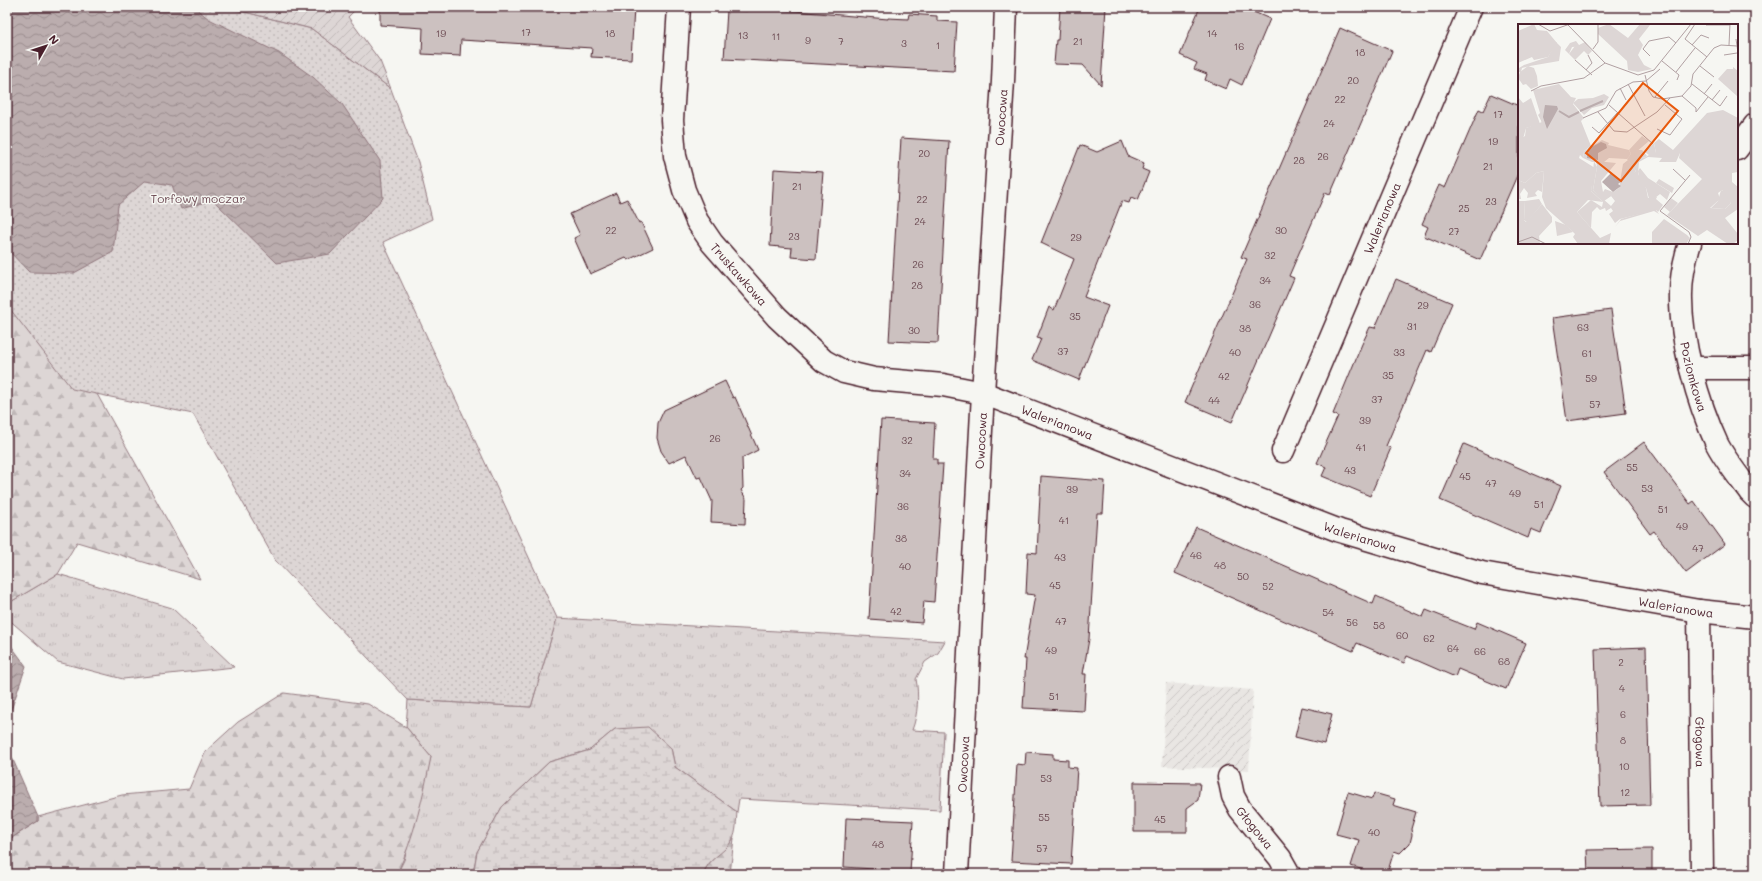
<svg xmlns="http://www.w3.org/2000/svg" width="1762" height="881" font-family="Mali,sans-serif">
	<style>
		.industrial { fill: url(#industrial-furrows) }
		.grass { fill: url(#grass-tufts); stroke: #947a80 }
		.forest { fill: url(#forest-firs); stroke: #947a80 }
		.wetland { fill: url(#wetland-marsh); stroke: #947a80 }
		.park { fill: url(#park-dots); stroke: #947a80 }
		.garden { fill: url(#garden-furrows); stroke: #947a80 }
		.water { fill: url(#water-waves); stroke: #8e747a }
		.building { fill: #ccc1c0; stroke: #4a1f2b }
		.lines { fill: none; stroke-linecap: round; stroke-linejoin: round }
		.street-casing { stroke: #4a1f2b; stroke-width: 25 }
		.street { stroke: #f6f6f2; stroke-width: 22 }
		.labels { text-anchor: middle; dominant-baseline: central; stroke-width: 3; stroke-linejoin: round; paint-order: stroke }
		.number-label { font-size: 10px; fill: #6a4850 }
		.street-label { font-size: 12px; fill: #4a1f2b; stroke: #f6f6f2 }
		.park-label { font-size: 12px; fill: #6f4d56; stroke: #f6f6f2 }
		.inset-river { fill: none; stroke: #bbadae; stroke-width: 2 }
		.inset-road { fill: none; stroke: #b1a0a2; stroke-width: 1 }
		.view { fill: #e8590c; fill-opacity: 0.15; stroke: #e8590c; stroke-width: 2 }
		.inset-edge { fill: none; stroke: #4a1f2b; stroke-width: 2 }
	</style>
	<defs>
		<pattern id="industrial-furrows" width="10" height="10" patternUnits="userSpaceOnUse"><rect width="10" height="10" fill="#e9e6e3"/><path d="M-1 1l2-2M0 10L10 0M9 11l2-2" fill="none" stroke="#c9c5c3"/></pattern>
		<pattern id="grass-tufts" width="24" height="20" patternUnits="userSpaceOnUse"><rect width="24" height="20" fill="#ddd6d5"/><path d="M3 7l-1-3M5 7V3M7 7l1-3M15 17l-1-3M17 17v-4M19 17l1-3" fill="none" stroke="#bfb7b7"/></pattern>
		<pattern id="forest-firs" width="22" height="20" patternUnits="userSpaceOnUse"><rect width="22" height="20" fill="#ddd6d5"/><path d="M5 1l3.5 6h-7zM16 11l3.5 6h-7z" fill="#bfb7b7"/></pattern>
		<pattern id="wetland-marsh" width="20" height="14" patternUnits="userSpaceOnUse"><rect width="20" height="14" fill="#ddd6d5"/><path d="M1 5h8M5 5V1M11 12h8M15 12V8" fill="none" stroke="#bfb7b7"/></pattern>
		<pattern id="park-dots" width="8" height="8" patternUnits="userSpaceOnUse"><rect width="8" height="8" fill="#ddd6d5"/><path d="M2 2h.1M6 6h.1" fill="none" stroke="#bfb7b7" stroke-width="1.8" stroke-linecap="round"/></pattern>
		<pattern id="garden-furrows" width="10" height="10" patternUnits="userSpaceOnUse"><rect width="10" height="10" fill="#ddd6d5"/><path d="M-1 1l2-2M0 10L10 0M9 11l2-2" fill="none" stroke="#bfb7b7"/></pattern>
		<pattern id="water-waves" width="16" height="10" patternUnits="userSpaceOnUse"><rect width="16" height="10" fill="#bbadae"/><path d="M0 5q4-4 8 0t8 0" fill="none" stroke="#9a8c8e"/></pattern>
	</defs>
	<rect width="100%" height="100%" fill="#f6f6f2"/>
	<filter id="ink" filterUnits="userSpaceOnUse"><feTurbulence type="fractalNoise" baseFrequency=".025" numOctaves="2"/><feDisplacementMap in="SourceGraphic" scale="8" xChannelSelector="R" yChannelSelector="G"/><feConvolveMatrix kernelMatrix="1 2 1 2 8 2 1 2 1" color-interpolation-filters="sRGB"/></filter>
	<g filter="url(#ink)">
		<!-- industrial -->
		<path class="industrial" d="M1166,683L1253,690L1249,770L1162,766Z"/>
		<!-- grass -->
		<path class="grass" d="M58,574L172,608L234,667L123,679L58,662L7,618V604Z
			M557,618L945,641L938,653L925,662L916,679C919,694 918,715 912,730L944,732L940,810L739,799L737,812L675,767L671,748L615,729L590,750L549,762L502,807L477,852L473,874H397L404,860L431,757L406,727L408,700L531,707Z"/>
		<!-- forest -->
		<path class="forest" d="M7,251L29,272L200,579L77,542L58,574L7,604Z
			M284,693L368,704L406,727L431,757C423,797 414,837 397,874H7V841L38,821V817L122,795L189,789L205,752L238,722Z
			M734,838L730,874H704C706,861 726,850 734,838Z"/>
		<!-- wetland -->
		<path class="wetland" d="M648,727L671,748L675,767L737,812C736,820 737,833 732,840C726,853 706,859 704,874H626L621,869L594,874H473L477,852L502,807L549,762L590,750L615,729Z"/>
		<!-- park -->
		<path class="park" d="M7,7H225L312,29L391,89L418,162L432,219L383,242L557,618L531,707L408,700L275,560L193,414L72,389L7,305Z"/>
		<!-- garden -->
		<path class="garden" d="M225,7H358L348,17L380,61L391,89L312,29Z"/>
		<!-- water -->
		<path class="water" d="M7,7H194L209,19L279,53L313,77L342,104L380,161L383,198L330,254L277,263L213,200L181,209L172,185L145,181L118,205L113,252L74,273L29,272L7,249Z
			M7,640L26,666L7,722Z
			M7,746L38,817V821L7,841Z"/>
		<!-- building -->
		<path class="building" d="M380,7L634,8L631,59L591,57L592,48L461,40L460,56L422,54L423,28L380,25Z
			M747,7L888,19V18L908,19L909,14L937,16V21L957,22L954,71L724,59L727,10L747,11Z
			M1060,7H1106L1101,85L1083,65L1054,64L1056,40H1058Z
			M1200,7H1242L1270,19L1242,85L1230,79L1226,89L1205,80L1207,74L1194,69L1197,63L1180,55Z
			M1340,28L1392,51L1330,195L1325,193L1289,276L1294,278L1232,422L1185,402L1247,259L1241,257Z
			M1491,94L1519,106V171L1480,260L1424,236L1428,227L1422,224L1439,185L1445,188L1479,109L1483,111Z
			M901,138L949,141L938,343L889,341Z
			M1122,141L1128,156L1144,163L1142,169L1149,172L1138,200L1131,197L1129,203L1122,201L1084,297L1108,306L1079,380L1032,360L1041,339L1037,338L1049,307L1054,310L1074,259L1041,243L1080,145L1097,152Z
			M774,169L823,172L816,259L791,257L792,248L770,246Z
			M616,193L620,202L627,199L639,223L641,222L653,248L628,260L626,258L590,274L574,238L580,235L570,214Z
			M1396,279L1452,303L1431,352L1427,350L1386,446L1391,448L1370,496L1322,476L1326,467L1317,463L1338,416L1333,414L1362,344L1370,327L1375,328Z
			M1611,310L1626,413L1567,421L1552,318Z
			M725,381L733,398L735,397L758,450L742,458L743,488L741,490L746,499L745,524L711,522L712,501L701,477L697,478L686,455L669,463L661,451L657,438L658,423L664,410Z
			M881,420L935,423L933,459H937V464H943L934,602L924,601L922,623L869,619Z
			M1644,442L1690,504L1694,501L1725,544L1686,573L1654,531L1650,534L1604,472Z
			M1464,444L1561,486L1541,533L1531,529L1528,538L1440,500Z
			M1041,476L1105,481L1103,513H1097L1089,639L1083,674H1086L1084,711L1023,708L1026,659H1024L1035,595L1026,594L1028,552L1037,553Z
			M1196,527L1373,604L1376,596L1423,617L1426,610L1474,629L1477,622L1526,643L1506,689L1458,669L1455,677L1407,656L1404,663L1357,643L1353,651L1175,573Z
			M1646,647L1650,805L1600,806L1595,649Z
			M1302,707L1332,714L1324,744L1295,737Z
			M1026,752L1053,754V759L1068,760V767L1077,768L1071,864L1011,861L1017,764L1025,765Z
			M1134,782L1200,783L1198,800L1187,808V832H1134Z
			M1348,792L1372,799L1374,793L1395,799L1393,805L1416,812L1411,829L1412,835L1410,843L1400,853L1394,851L1387,874H1377L1351,866L1359,840L1336,834Z
			M846,818L913,821L910,873L888,872V870L844,867Z
			M1652,849V874H1588L1587,850Z"/>
		<g class="lines">
			<!-- street casing -->
			<g class="street-casing">
				<g id="street">
					<path id="s1" d="M679,7L672,120L675,156L684,190L697,221L712,243L777,317L824,361L844,372L874,379L943,385L983,393L1340,531L1482,573L1699,611L1755,617"/>
					<path d="M1737,149L1755,125"/>
					<path id="s2" d="M1690,243C1685,259 1681,277 1681,294C1680,340 1698,403 1717,444C1726,461 1739,477 1750,492L1755,497"/>
					<path d="M1691,368H1755"/>
					<path id="s3" d="M1283,451L1471,7"/>
					<path id="s4" d="M1699,611L1702,874"/>
					<path id="s5" d="M1229,777L1233,796L1240,809L1280,858L1289,874"/>
					<path id="s6" d="M957,874L983,393L1003,81L1006,7"/>
				</g>
			</g>
			<!-- street -->
			<use href="#street" class="street"/>
		</g>
	</g>
	<g class="labels">
		<!-- number labels -->
		<g class="number-label">
			<text x="526" y="32">17</text>
			<text x="441" y="33">19</text>
			<text x="610" y="33">18</text>
			<text x="1212" y="33">14</text>
			<text x="743" y="35">13</text>
			<text x="776" y="36">11</text>
			<text x="808" y="40">9</text>
			<text x="841" y="41">7</text>
			<text x="1078" y="41">21</text>
			<text x="904" y="43">3</text>
			<text x="938" y="45">1</text>
			<text x="1239" y="46">16</text>
			<text x="1360" y="52">18</text>
			<text x="1353" y="80">20</text>
			<text x="1340" y="99">22</text>
			<text x="1498" y="114">17</text>
			<text x="1329" y="123">24</text>
			<text x="1493" y="141">19</text>
			<text x="924" y="153">20</text>
			<text x="1323" y="156">26</text>
			<text x="1299" y="160">28</text>
			<text x="1488" y="166">21</text>
			<text x="797" y="186">21</text>
			<text x="922" y="199">22</text>
			<text x="1491" y="201">23</text>
			<text x="1464" y="208">25</text>
			<text x="920" y="221">24</text>
			<text x="611" y="230">22</text>
			<text x="1281" y="230">30</text>
			<text x="1454" y="231">27</text>
			<text x="794" y="236">23</text>
			<text x="1076" y="237">29</text>
			<text x="1270" y="255">32</text>
			<text x="918" y="264">26</text>
			<text x="1265" y="280">34</text>
			<text x="917" y="285">28</text>
			<text x="1255" y="304">36</text>
			<text x="1423" y="305">29</text>
			<text x="1075" y="316">35</text>
			<text x="1412" y="326">31</text>
			<text x="1583" y="327">63</text>
			<text x="1245" y="328">38</text>
			<text x="914" y="330">30</text>
			<text x="1063" y="351">37</text>
			<text x="1235" y="352">40</text>
			<text x="1399" y="352">33</text>
			<text x="1587" y="353">61</text>
			<text x="1388" y="375">35</text>
			<text x="1224" y="376">42</text>
			<text x="1591" y="378">59</text>
			<text x="1377" y="399">37</text>
			<text x="1214" y="400">44</text>
			<text x="1595" y="404">57</text>
			<text x="1365" y="420">39</text>
			<text x="715" y="438">26</text>
			<text x="907" y="440">32</text>
			<text x="1361" y="447">41</text>
			<text x="1632" y="467">55</text>
			<text x="1350" y="470">43</text>
			<text x="905" y="473">34</text>
			<text x="1465" y="476">45</text>
			<text x="1491" y="483">47</text>
			<text x="1647" y="488">53</text>
			<text x="1072" y="489">39</text>
			<text x="1515" y="493">49</text>
			<text x="1539" y="504">51</text>
			<text x="903" y="506">36</text>
			<text x="1663" y="509">51</text>
			<text x="1064" y="520">41</text>
			<text x="1682" y="526">49</text>
			<text x="901" y="538">38</text>
			<text x="1698" y="548">47</text>
			<text x="1196" y="555">46</text>
			<text x="1060" y="557">43</text>
			<text x="1220" y="565">48</text>
			<text x="905" y="566">40</text>
			<text x="1243" y="576">50</text>
			<text x="1055" y="585">45</text>
			<text x="1268" y="586">52</text>
			<text x="896" y="611">42</text>
			<text x="1328" y="612">54</text>
			<text x="1061" y="621">47</text>
			<text x="1352" y="622">56</text>
			<text x="1379" y="625">58</text>
			<text x="1402" y="635">60</text>
			<text x="1429" y="638">62</text>
			<text x="1453" y="648">64</text>
			<text x="1051" y="650">49</text>
			<text x="1480" y="651">66</text>
			<text x="1504" y="661">68</text>
			<text x="1621" y="662">2</text>
			<text x="1622" y="688">4</text>
			<text x="1054" y="696">51</text>
			<text x="1623" y="714">6</text>
			<text x="1623" y="740">8</text>
			<text x="1624" y="766">10</text>
			<text x="1046" y="778">53</text>
			<text x="1625" y="792">12</text>
			<text x="1044" y="817">55</text>
			<text x="1160" y="819">45</text>
			<text x="1374" y="832">40</text>
			<text x="878" y="844">48</text>
			<text x="1042" y="848">57</text>
		</g>
		<!-- street labels -->
		<g class="street-label">
			<text stroke="none"><textPath href="#s6" startOffset="758">Owocowa</textPath></text>
			<text stroke="none"><textPath href="#s3" startOffset="253">Walerianowa</textPath></text>
			<text stroke="none"><textPath href="#s1" startOffset="286">Truskawkowa</textPath></text>
			<text stroke="none"><textPath href="#s2" startOffset="136">Poziomkowa</textPath></text>
			<text stroke="none"><textPath href="#s1" startOffset="651">Walerianowa</textPath></text>
			<text stroke="none"><textPath href="#s6" startOffset="434">Owocowa</textPath></text>
			<text stroke="none"><textPath href="#s1" startOffset="975">Walerianowa</textPath></text>
			<text stroke="none"><textPath href="#s1" startOffset="1299">Walerianowa</textPath></text>
			<text stroke="none"><textPath href="#s4" startOffset="131">Głogowa</textPath></text>
			<text stroke="none"><textPath href="#s6" startOffset="110">Owocowa</textPath></text>
			<text stroke="none"><textPath href="#s5" startOffset="58">Głogowa</textPath></text>
		</g>
		<!-- park labels -->
		<g class="park-label">
			<text x="198" y="198">Torfowy moczar</text>
		</g>
	</g>
	<!-- overview -->
	<g transform="translate(1518 24)">
		<rect width="220" height="220" fill="#f6f6f2"/>
		<path d="M58,17L61,21L67,18L70,22L54,23L51,30L47,26L52,19ZM0,73L5,79L13,74L22,100L8,104L0,116ZM124,112L131,117L117,129L122,135L123,132L126,134L131,131L127,128L136,119L138,129H162L158,138H141L144,134L130,133L121,138L120,150L128,164L130,174L139,173L138,175L145,181L140,188L138,186L102,195L97,199L91,190L95,187L93,184L88,187L87,184L82,186L79,183L74,188L73,204L59,188L73,176L84,183L85,178L73,167L76,137L79,143L75,166L93,182L97,177L93,172L118,147L109,135L113,130L111,126ZM26,147L24,168L20,166L17,169L19,172L9,174L10,169L6,164L2,170L3,175H0V156L7,159L18,149ZM141,155L156,164L154,169L138,159ZM203,166L208,168L213,179L207,185L193,184L200,177ZM153,174L160,179L152,188L146,183ZM21,175L24,180L9,198L6,196L7,177ZM37,197L48,201L55,208L39,212Z" fill="#ddd6d5"/>
		<path d="M16,0L19,6L29,7L39,19L30,33L16,36L14,33L0,39V7ZM91,0L110,14L122,0L132,1L121,15L125,21L120,31L126,41L134,45L120,48L110,46L109,37L80,10V4ZM57,22H70L74,27L70,31L66,27L57,36L51,30ZM10,42L16,44L19,52L20,62L13,65L8,60L5,61L0,54L2,48ZM215,43L220,47L219,72L200,55L209,45H215ZM41,60L53,73L58,74L55,80L66,94L63,97L73,122L66,127L65,134L62,131L61,134L77,144L73,167L85,178L70,176L59,188L82,214L93,209L91,220H60L55,213L57,210L55,208L28,184L24,173L26,147L18,149L7,159L0,156V116L7,112L8,104L24,98L20,91L22,89L15,66ZM205,86L220,94V148L214,149V158L220,163V185L207,194L220,210V216L215,220H210L189,206L180,212L149,191L184,155L161,134L162,129H138L136,119L141,115L155,126L189,89ZM204,166L213,179L207,185L192,184L202,175L200,169ZM110,136L118,147L105,164L86,177L75,166L79,143L78,137L98,139L83,157L85,168L87,165L95,168L101,164L105,140ZM122,144L130,154L152,168L149,176L142,170L132,178L128,164L121,157L120,147ZM0,177H7L6,196L8,198L24,180L34,193V198L21,212L22,220H0ZM137,185L141,190L136,187L102,197L97,203L103,195ZM146,195L169,211L172,214L168,220H134V208Z" fill="#ddd6d5" fill-rule="evenodd"/>
		<path d="M118,126H124L129,132L126,134L123,132V136L118,138L116,131Z" fill="#ddd6d5"/>
		<path d="M38,18L43,23L41,37L12,42L4,44L3,48H0L1,44L6,41L30,33ZM86,70L91,73L86,81L74,84L66,91L55,79L60,75L75,74ZM25,75L43,79L46,85L45,91L30,108L25,103L22,93V81ZM0,91L8,104L5,115L0,116ZM84,116L91,119L90,121L111,126L113,130L109,135L91,134L86,138H74L65,134L66,127Z" fill="#ddd6d5"/>
		<path d="M27,81L39,82L40,85L29,105L25,93ZM83,118L88,120L89,124L80,129V136L69,134L70,125ZM93,149L104,157L100,160L103,162L95,168L84,158Z" fill="#bbadae"/>
		<path class="inset-river" d="M41,87L51,93L61,88M62,87L85,77"/>
		<path class="inset-road" d="M20,0L32,7L52,0M177,0L167,15L189,33M50,1L87,39L120,51L136,46L173,0M188,1H212M218,15L220,29M174,21L183,11L191,14M211,21L212,0M75,25L80,18V0M206,31L219,29M132,32L125,25L131,17L151,13L158,19M57,36L74,51M144,37L161,51L159,56M182,42L196,53M68,46L74,39L70,31M158,48L177,24M127,51L131,67L135,73L144,75L164,72L173,62L175,50L196,24L203,21L219,22M128,57L142,45M110,60L127,92M174,60L202,82L209,72M102,64L108,76M13,67L23,62L66,54L87,39M186,70L194,60M164,72L178,84V88L190,73M137,73L150,57M194,76L202,66M91,81L135,120M80,88L96,107L109,108L139,88L152,74M65,94L88,84L98,67L115,58L128,57M74,103L81,109L100,88M139,105L152,111L164,95L147,81M155,145L167,156M0,218L14,213L28,220M170,220L173,213L171,208L142,187L172,151"/>
		<path class="view" d="M125,59L160,87L103,157L68,129Z"/>
		<rect width="220" height="220" class="inset-edge"/>
	</g>
	<!-- margin -->
	<rect width="1762" height="881" fill="none" stroke="#f6f6f2" stroke-width="24"/>
	<rect x="12" y="12" width="1738" height="857" fill="none" stroke="#4a1f2b" stroke-width="1.5" filter="url(#ink)"/>
	<!-- north arrow -->
	<g transform="translate(46 46) rotate(51)" stroke="#f6f6f2" stroke-width="3" paint-order="stroke">
	<path d="M0-3L7 15L0 10L-7 15Z" fill="#4a1f2b"/>
	<text y="-6" font-size="11" font-weight="bold" text-anchor="middle" fill="#4a1f2b">N</text>
	</g>
</svg>
